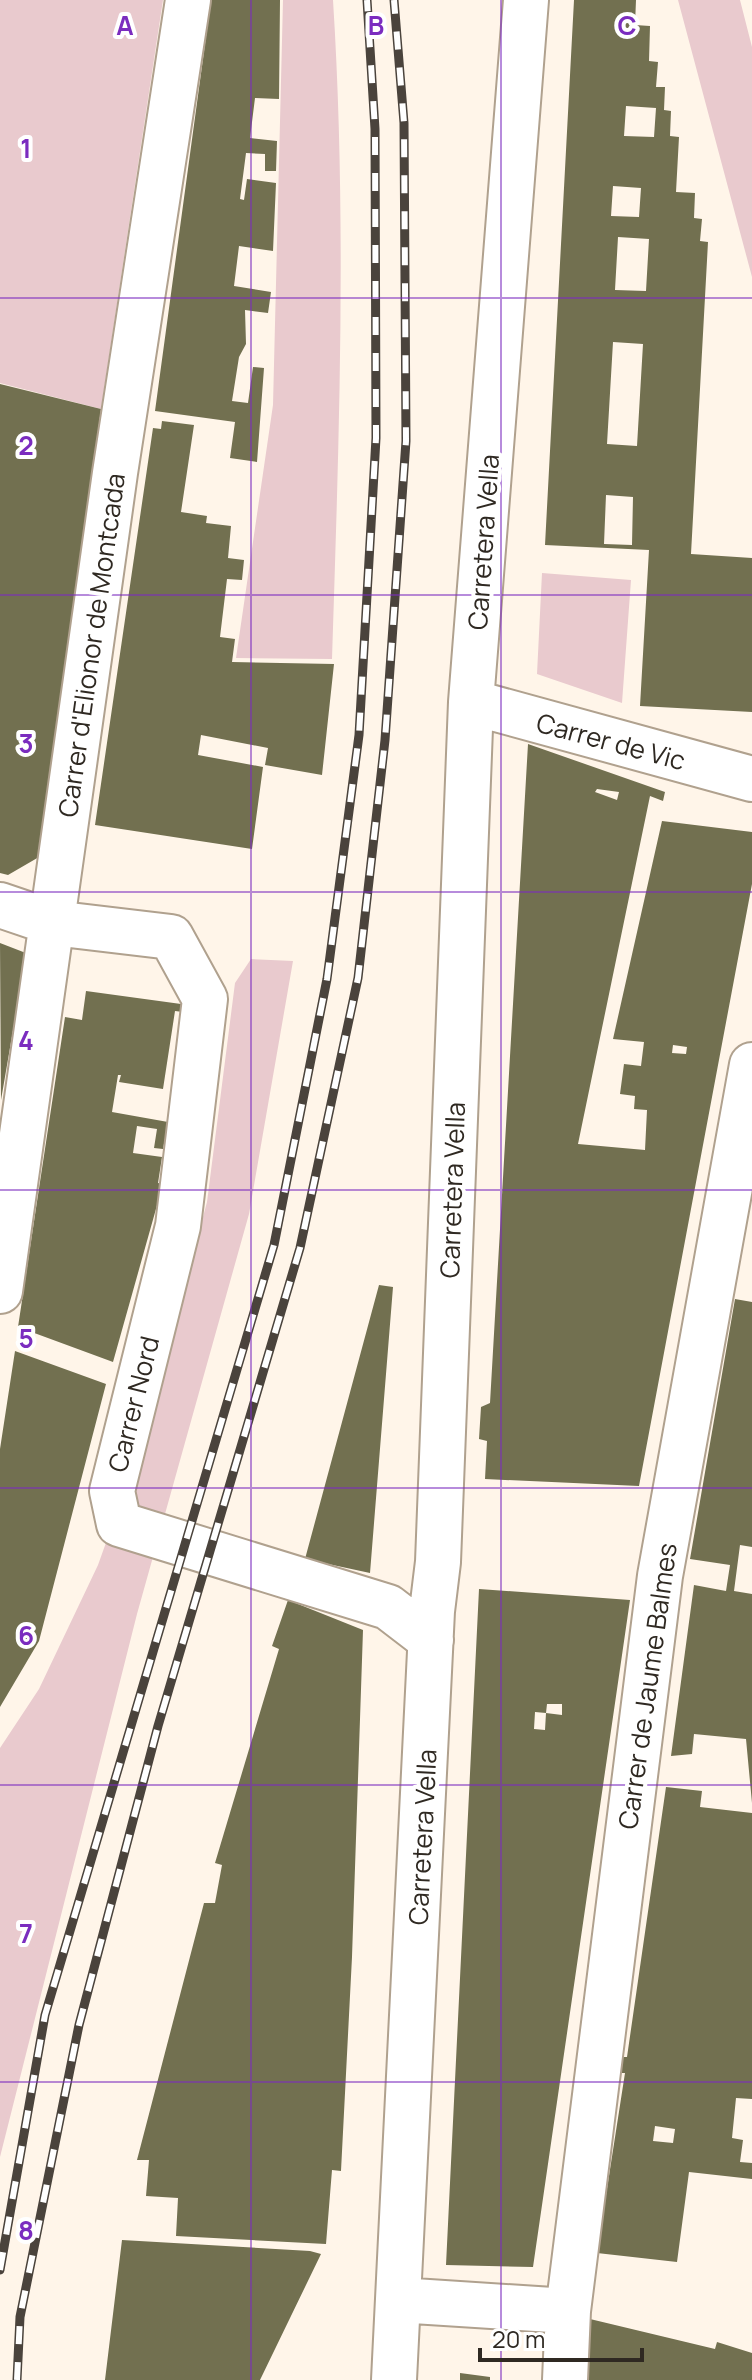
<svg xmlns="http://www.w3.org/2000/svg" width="752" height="2380" font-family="Manrope,sans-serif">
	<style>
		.green { fill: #e9cace }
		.building { fill: #727050; fill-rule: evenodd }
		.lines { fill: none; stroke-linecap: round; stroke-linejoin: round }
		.street-casing { stroke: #b0a18e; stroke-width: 48 }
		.street { stroke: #fff; stroke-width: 44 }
		.rail-casing { stroke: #4a433c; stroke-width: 9 }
		.rail { stroke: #fff; stroke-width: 6; stroke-dasharray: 18; stroke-linecap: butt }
		.grid { fill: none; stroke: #7b2cbf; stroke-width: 2; stroke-opacity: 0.55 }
		.labels { text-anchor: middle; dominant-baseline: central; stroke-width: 8; stroke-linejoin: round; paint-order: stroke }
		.street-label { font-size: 26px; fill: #2f2922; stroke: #fff }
		.grid-label { font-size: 26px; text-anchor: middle; font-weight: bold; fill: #7b2cbf; stroke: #fff; stroke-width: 8; stroke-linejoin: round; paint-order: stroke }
	</style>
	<rect width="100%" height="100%" fill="#fff5e9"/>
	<!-- green -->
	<path class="green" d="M0,0H163L101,409L0,383Z
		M283,0H333C347,219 339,440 332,659L236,658L273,405Z
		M678,0H740L752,47V277Z
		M542,573L631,580L622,703L537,674Z
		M251,959L293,961L249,1214L137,1614L0,2157V1748L39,1689L98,1565L145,1434L207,1202L235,983Z"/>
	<!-- building -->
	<path class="building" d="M211,0H280L279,99L255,98L250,138L277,141L276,171H265V154L246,153L240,199L244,200L247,179L276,183L273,251L239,246L234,286L271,292L268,313L245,310L246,344L239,357L232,401L248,403L253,367L264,368L257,462L230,458L235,422L155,411Z
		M574,0H636L635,25L650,26L649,61L658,62L656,87H665L664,110L671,111L670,136L679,137L676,192L695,193L694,218L702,219L700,241L708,242L691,554L752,558V712L640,706L649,550L545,545ZM626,106L656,108L654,137L624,136ZM613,186L641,188L639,217L611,216ZM618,237L649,239L646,291L615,290ZM613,342L643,344L637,446L607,444ZM606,495L633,497L632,545L604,544Z
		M0,384L101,409L39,857L8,875L0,873Z
		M162,421L194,425L181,512L207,516L206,523L231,526L228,558L244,560L242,580L227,579L220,637L235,639L232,662L334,664L322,775L265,765L268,748L201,735L198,755L263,767L252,849L95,825L153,428L161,429Z
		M528,744L665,792L663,801L650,796L578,1144L645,1150L647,1110L634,1109L635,1096L620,1094L624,1064L641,1066L644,1042L613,1039L662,821L752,832V884L639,1486L485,1479L487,1441L479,1439L481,1407L490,1403ZM597,789L619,792L617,800L595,792ZM673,1045L687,1047L686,1054L672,1053Z
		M0,943L31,955L21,984L1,1100Z
		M86,991L181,1004L183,1008V1012L175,1011L163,1089L119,1082L121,1075H118L112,1112L168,1122L163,1149L154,1148L157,1129L137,1126L133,1153L162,1157L158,1183L163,1184L113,1362L18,1327L65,1017L82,1020Z
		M379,1285L393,1287L370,1573L305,1559Z
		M735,1299L752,1302V1547L740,1545L734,1591L752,1594V1803L746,1739L694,1734L692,1754L671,1756L694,1585L726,1591L730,1565L690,1559Z
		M15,1351L106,1384L39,1641L0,1707V1449Z
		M479,1589L630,1600L533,2267L446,2265ZM547,1704H562V1715L546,1713L545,1730L534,1729L535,1712L546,1713Z
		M288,1600L363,1630L352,1957L341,2171L332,2170L326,2244L176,2236L178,2198L146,2196L149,2160H137L204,1903H215L222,1865L215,1863L279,1649L272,1646Z
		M666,1787L702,1791L700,1807L752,1813V2099L736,2098L732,2138L743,2140L740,2162L752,2163V2179L689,2172L677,2262L597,2253L625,2073H619L617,2057H627ZM655,2126L675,2129L673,2143L653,2141Z
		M122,2240L310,2251L321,2254L260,2380H105Z
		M590,2319L715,2349L717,2342L752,2353V2380H581Z
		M460,2373L490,2377V2380H460Z"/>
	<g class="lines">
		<!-- street casing -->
		<g class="street-casing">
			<path id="street" d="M471,702L752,779
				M0,905L53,923L171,937L205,999L178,1226L112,1491L119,1524L388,1607L431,1640
				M0,1291L115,473L188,0
				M398,2300L568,2311
				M394,2380L432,1611L438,1562L471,702L526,0
				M565,2380L568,2311L660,1576L752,1065"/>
		</g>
		<!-- street -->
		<use href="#street" class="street"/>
		<!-- rail casing -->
		<g class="rail-casing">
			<path id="rail" d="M0,2270L45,2015L274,1245L327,979L359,735L376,438L375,129L367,0
				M17,2380L20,2317L79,2025L158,1726L300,1248L358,978L385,740L406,441L404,123L394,0"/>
		</g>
		<!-- rail -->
		<use href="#rail" class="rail"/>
	</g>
	<!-- grid -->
	<path class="grid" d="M251,0V2380M501,0V2380M0,298H752M0,595H752M0,892H752M0,1190H752M0,1488H752M0,1785H752M0,2082H752"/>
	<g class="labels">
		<!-- street labels -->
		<g class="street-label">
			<text transform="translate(483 542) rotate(-86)">Carretera Vella</text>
			<text transform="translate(91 645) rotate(-82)">Carrer d'Elionor de Montcada</text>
			<text transform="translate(611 741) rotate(15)">Carrer de Vic</text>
			<text transform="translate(452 1190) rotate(-88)">Carretera Vella</text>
			<text transform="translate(133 1404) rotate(-76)">Carrer Nord</text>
			<text transform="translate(647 1686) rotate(-82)">Carrer de Jaume Balmes</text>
			<text transform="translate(422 1837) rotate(-87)">Carretera Vella</text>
		</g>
	</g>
	<g class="grid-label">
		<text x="125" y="35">A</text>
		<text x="376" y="35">B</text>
		<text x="627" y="35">C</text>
		<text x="26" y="158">1</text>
		<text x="26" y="455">2</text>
		<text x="26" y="753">3</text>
		<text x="26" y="1050">4</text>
		<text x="26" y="1348">5</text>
		<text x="26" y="1645">6</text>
		<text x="26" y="1943">7</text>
		<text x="26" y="2240">8</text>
	</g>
	<!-- scale -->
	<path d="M480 2348v12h162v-12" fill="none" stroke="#2f2922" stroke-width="4"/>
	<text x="492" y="2348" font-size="24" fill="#2f2922" stroke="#ffffff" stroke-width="6" paint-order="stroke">20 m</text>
</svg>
